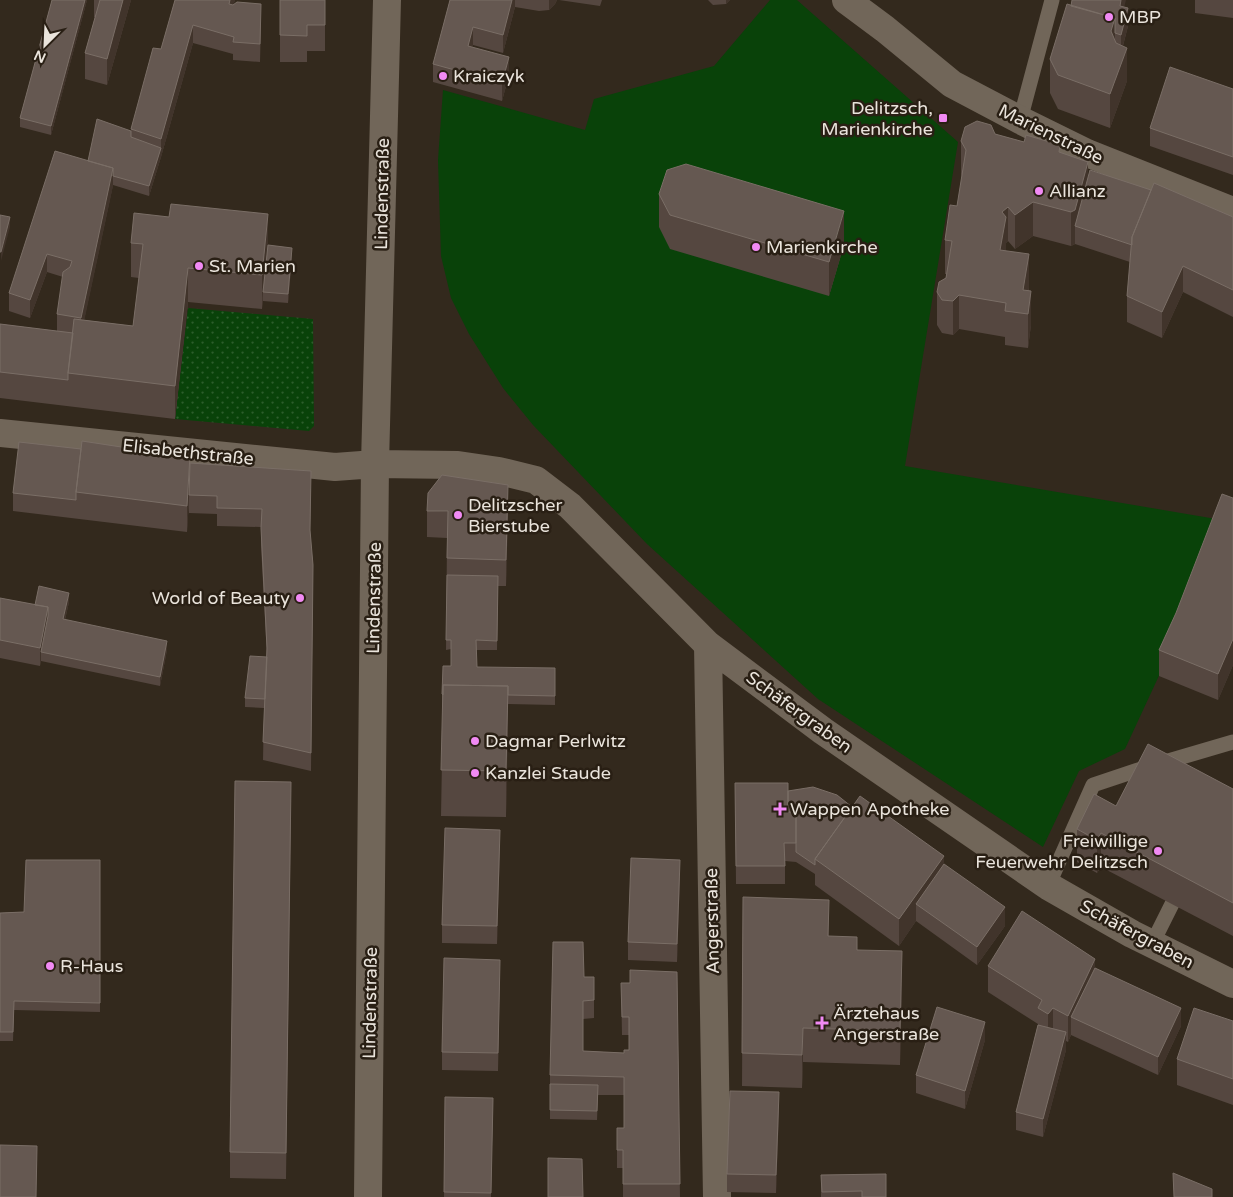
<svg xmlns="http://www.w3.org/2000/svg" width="1233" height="1197" viewBox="0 0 1233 1197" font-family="'Varela Round',sans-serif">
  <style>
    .grass { fill: url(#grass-dots) }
    .park { fill: #094209 }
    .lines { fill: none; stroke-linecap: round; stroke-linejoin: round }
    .service { stroke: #716659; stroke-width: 15 }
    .minor { stroke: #716659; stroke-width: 28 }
    .wall { fill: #554740 }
    .shaded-wall { fill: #41342b }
    .building { fill: #655851; stroke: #7a6e66 }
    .poi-dot { fill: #f18af4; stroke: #291f14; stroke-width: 2 }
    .labels { text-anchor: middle; stroke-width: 5; stroke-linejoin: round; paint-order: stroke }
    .poi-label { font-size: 18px; fill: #eae4dc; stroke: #291f14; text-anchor: start }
    .street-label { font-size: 18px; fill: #eae4dc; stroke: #291f14 }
  </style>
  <defs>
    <pattern id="grass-dots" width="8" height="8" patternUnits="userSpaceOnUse" patternTransform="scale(1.25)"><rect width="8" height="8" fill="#094209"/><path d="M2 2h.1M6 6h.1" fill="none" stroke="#2d5d2c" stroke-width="1.8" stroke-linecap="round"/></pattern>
  </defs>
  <rect width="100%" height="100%" fill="#33291d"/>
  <path class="grass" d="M188 308 313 319 314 426 309 431 175 419Z"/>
  <path class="park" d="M770 0H797L958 142 905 466 1222 520 1176 639 1125 749 1079 771 1043 847 818 699 647 544 533 425 503 388 469 334 451 298 441 256 438 160 443 90 585 130 594 99 714 66Z"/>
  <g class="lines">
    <path class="service" d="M1020 120 1052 0
      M1048 886 1093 785 1141 769 1233 742
      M1152 944 1172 904"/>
    <path class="minor" d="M846 0 885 29 952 84 1020 120 1087 153 1233 211
      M0 433 335 467 375 464 458 465 499 471 536 480 570 506 708 645 823 731 1048 886 1132 934 1233 984
      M708 645 717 1197
      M368 1197 375 464 387 0"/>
  </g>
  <path class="wall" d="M52 0H87L51 135 20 127V118Z
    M94 0H131L107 85 85 79V53L95 17H94Z
    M175 0H235L233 5 261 22 260 62 233 60V54L193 43 161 157 149 196 113 185 84 320 133 326 139 278 131 277V243L268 245 292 257 288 303 263 301V298L262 309 188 302 175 419 0 398V324L57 331V314L63 277 47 272 30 318 9 311V293L88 161 131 131V129L161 49Z
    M280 0H325V51H307V62H280Z
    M450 0H557L555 4 549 10 539 11 515 7 503 53 473 45 472 47 509 75 502 101 433 82V64Z
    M559 0H602L600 6Z
    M708 0H730L726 4 713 5Z
    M1195 0H1233V18L1195 13Z
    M1071 5 1124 7 1128 26 1123 46 1127 81 1110 128 1058 109 1050 93V59Z
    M1233 89V175L1150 146V128Z
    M995 134 1060 153 1088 178 1233 217V317L1183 292 1162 338 1127 322V296L1130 262 1075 244 1071 246 1033 236 1015 249 1008 241 1006 243V251L1029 288V291L1031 325 1028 348 1005 345V337L959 329 953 335 942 333 937 325V292L946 278V274H945V240L957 206 962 177 961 174V141Z
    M659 194 844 245 829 296 670 249 659 227Z
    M190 464 311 489 310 534 313 565 311 771 263 760 264 708 245 707V698L267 657 261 546V527L217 526V514L189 513V500L187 532 13 511V493Z
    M1233 498V665L1218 700 1159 676V650Z
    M427 511 508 512 506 586H498L497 650H476L477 667 555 677V705L508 704 506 817 441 816 443 704H442V694L451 666V649L446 650 447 538 427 537Z
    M0 598 35 605 69 602 65 620 167 650 160 686 41 661V660L40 666 0 658Z
    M735 783 788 791 852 807 944 864 1005 926 977 965 916 921 899 946 815 885V874L796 862 785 861V884H736Z
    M1233 789V936L1101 867 1097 873 1077 862V829L1116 806Z
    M291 808 286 1179 230 1178V1152Z
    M500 848 497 944 442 943V925Z
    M100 860V1012L14 1010 13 1041H0V913L24 912Z
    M680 878 677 962 628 960V942Z
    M743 897 857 950 902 985 900 1065 803 1062 802 1088 742 1086Z
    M988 966 1095 968 1181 1026 1158 1075 1071 1035 1068 1042 1066 1041V1050L1043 1137 1016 1130V1112L1038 1024 988 992Z
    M677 972 680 1197H623V1168H617V1150L624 1128V1095H598L597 1120 550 1119V1075L584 977 594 1000V1018L583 1019V1051L624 1053 629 1050V1035H622L621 983H630Z
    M500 978 498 1071 442 1070V1052Z
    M1233 1021V1105L1177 1085V1059Z
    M985 1040 965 1109 916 1093V1075Z
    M445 1097 493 1098 491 1197H444Z
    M779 1110 776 1193 727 1192V1174Z
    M821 1175 886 1197H821Z"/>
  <path class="shaded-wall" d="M85 0H87L51 135V126Z
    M123 0H131L107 85V59Z
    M230 0H235L229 22V4Z
    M512 0H515V7L503 53V35Z
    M549 0H557L555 4 549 10Z
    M726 0H730L726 4Z
    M1121 0H1126L1120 24V6Z
    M1128 8V26L1121 53V35Z
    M1115 18V52L1111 31Z
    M193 25V43L161 157V139Z
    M473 27V45L468 64V46Z
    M1127 48V81L1110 128V94Z
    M509 57V75L502 101V83Z
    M161 148V157L149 196V186Z
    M1088 162V195L1075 226V244L1071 246V212Z
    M113 168V186L81 336V318Z
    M1033 202V236L1015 249V215Z
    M1008 207V241L1006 243V251L1000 250 1002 212Z
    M844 211V245L829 296V262Z
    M268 214V247L263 292 262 309V275Z
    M10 217V227L1 261V252Z
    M292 248V257L288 303V294Z
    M47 254V272L30 318V300Z
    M1029 254V288L1025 314 1023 290Z
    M1183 266V292L1162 338V312Z
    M188 268V302L175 419V386Z
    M1031 291V325L1028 348V314Z
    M959 295V329L953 335V301Z
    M190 455V481L187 532V506Z
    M508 485V512L506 586V560Z
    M69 593V602L63 628V619Z
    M48 607V625L41 652V660L40 666V648Z
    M1233 639V665L1218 700V674Z
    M167 641V650L160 686V677Z
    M508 686V731L506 817V771Z
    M500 830V848L497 944V926Z
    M1101 833V867L1097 873V840Z
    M944 856V882L916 904V921L899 946V919Z
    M680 860V878L677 962V944Z
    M829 900V934L828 970V936Z
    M1005 907V926L977 965V947Z
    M902 951V985L900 1065V1031Z
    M1095 959V986L1071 1017V1035L1068 1042V1016Z
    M1053 1008V1034L1048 1040V1014Z
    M1181 1008V1026L1158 1075V1057Z
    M985 1022V1040L965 1109V1091Z
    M803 1028V1062L802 1088V1055Z
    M1066 1032V1050L1043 1137V1119Z
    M779 1092V1110L776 1193V1175Z"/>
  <path class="building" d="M52 0H85L51 126 20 118Z
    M100 0H123L107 59 85 53Z
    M175 0H230L229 4 233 5 237 2 261 4 260 44 233 42 234 37 193 25 161 139 131 129 153 48 161 49Z
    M280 0H325V25H307V36L280 35Z
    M450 0H512L503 35 473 27 468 46 509 57 502 83 433 64Z
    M1072 0H1121L1120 6 1128 8 1121 35 1115 33V18L1071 6Z
    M1067 4 1115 18 1111 31 1116 43 1127 48 1110 94 1058 75 1050 59Z
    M1170 67 1233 89V157L1150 128Z
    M97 119 131 131V137L161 148 149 186 113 176V168L88 161Z
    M977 121 991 125 995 134 1024 142 1026 135 1060 145 1059 152 1088 162 1075 210 1071 212 1033 202 1015 215 1008 207 1002 212 1006 217 1000 250 1029 254 1023 290 1031 291 1028 314 1005 311 1006 303 959 295 953 301 942 300 937 292 939 282 946 278 952 241 945 240 950 205 957 206 966 150 961 141 965 127Z
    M55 151 113 168 81 318 57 314 63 272 70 267 72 261 47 254 30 300 9 293Z
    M686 164 844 211 829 262 670 215 659 194 667 170Z
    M1090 170 1151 190 1132 237V245L1075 226Z
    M1154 183 1233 217V290L1183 266 1162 312 1127 296 1132 237Z
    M171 204 268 214 262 275 188 268 175 386 68 373 74 319 133 326 143 244 131 243 134 213 169 217Z
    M0 215 10 217 1 252H0Z
    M268 245 292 248 288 294 263 292Z
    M0 324 73 333 68 373V380L0 372Z
    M82 441 154 452 190 455 187 506 76 492Z
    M19 442 81 449 76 492V500L13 493Z
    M190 463 311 471 310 530 313 565 311 753 263 742 267 648 261 528 262 509 217 508V496L189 495Z
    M442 475 508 485 506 560 447 558 448 511H427L428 493Z
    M1222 494 1233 498V639L1218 674 1159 650 1176 613Z
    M447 575 498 576 497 641 476 640 477 667 555 668V696L508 695V686L443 685V695L442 694 443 666H451V640H446Z
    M39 586 69 593 63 619 167 641 160 677 41 652 48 616V607L35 605Z
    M0 598 48 607 40 648 0 640Z
    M250 656 267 657 265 699 245 698Z
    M443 685 508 686 506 771 441 770Z
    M1148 744 1233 789V903L1101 833 1097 840 1077 829 1094 794 1116 806Z
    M235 781 291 782 286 1153 230 1152Z
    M735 783H788V812H796V843H784L785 866H736Z
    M813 787 837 795 852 807 815 859V865L796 852V812H788V791Z
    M860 796 944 856 899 919 815 859Z
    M445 828 500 830 497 926 442 925Z
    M631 858 680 860 677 944 628 942Z
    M26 860H100V1003L14 1001 13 1032H0V913L24 912Z
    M944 864 1005 907 977 947 916 904Z
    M743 897 829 900 828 936 857 937V950L902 951 900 1031 803 1028 802 1055 742 1053Z
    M1022 911 1095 959 1068 1016 1053 1008 1048 1014 1038 1008 1042 1000 988 966Z
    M553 942H583L584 977H594V1000L583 1001V1051L624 1053V1050H629V1017H622L621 983H630V970L677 972 680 1184H623V1150H617V1128H624V1077L550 1075Z
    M444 958 500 960 498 1053 442 1052Z
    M1095 968 1181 1008 1158 1057 1071 1017Z
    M937 1007 985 1022 965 1091 916 1075Z
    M1194 1008 1233 1021V1079L1177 1059Z
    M1038 1025 1066 1032 1043 1119 1016 1112Z
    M550 1084 598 1085 597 1111 550 1110Z
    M730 1091 779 1092 776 1175 727 1174Z
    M445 1097 493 1098 491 1193 444 1192Z
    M0 1145 37 1146 36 1197H0Z
    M548 1158 582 1159 583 1197H548Z
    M1173 1173 1212 1189V1197H1174Z
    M886 1174V1197H862V1191L822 1192 821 1175Z"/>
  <g class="poi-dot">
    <circle cx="1109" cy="17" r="5"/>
    <circle cx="443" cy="76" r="5"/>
    <rect x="938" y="113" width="10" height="10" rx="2.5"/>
    <circle cx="1039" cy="191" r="5"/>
    <circle cx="756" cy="247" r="5"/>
    <circle cx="199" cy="266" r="5"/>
    <circle cx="458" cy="515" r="5"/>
    <circle cx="300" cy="598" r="5"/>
    <circle cx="475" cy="741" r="5"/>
    <circle cx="475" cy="773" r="5"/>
    <path d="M777.5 801.5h5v5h5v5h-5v5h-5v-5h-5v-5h5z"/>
    <circle cx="1158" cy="851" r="5"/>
    <circle cx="50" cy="966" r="5"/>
    <path d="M819.5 1015.5h5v5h5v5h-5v5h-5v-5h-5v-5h5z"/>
  </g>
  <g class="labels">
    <g class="poi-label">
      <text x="1119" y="23">MBP</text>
      <text x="453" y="82">Kraiczyk</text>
      <text x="933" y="114" text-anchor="end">Delitzsch,<tspan x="933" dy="21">Marienkirche</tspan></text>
      <text x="1049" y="197">Allianz</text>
      <text x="766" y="253">Marienkirche</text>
      <text x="209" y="272">St. Marien</text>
      <text x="468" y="511">Delitzscher<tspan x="468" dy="21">Bierstube</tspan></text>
      <text x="290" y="604" text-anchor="end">World of Beauty</text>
      <text x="485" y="747">Dagmar Perlwitz</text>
      <text x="485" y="779">Kanzlei Staude</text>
      <text x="790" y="815">Wappen Apotheke</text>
      <text x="1148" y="847" text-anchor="end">Freiwillige<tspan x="1148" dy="21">Feuerwehr Delitzsch</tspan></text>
      <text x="60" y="972">R-Haus</text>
      <text x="833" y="1019">Ärztehaus<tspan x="833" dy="21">Angerstraße</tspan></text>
    </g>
    <g class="street-label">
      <text transform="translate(1051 134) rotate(26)" y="6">Marienstraße</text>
      <text transform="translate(382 194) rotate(-89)" y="6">Lindenstraße</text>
      <text transform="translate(188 452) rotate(6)" y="6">Elisabethstraße</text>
      <text transform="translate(374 598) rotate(-89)" y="6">Lindenstraße</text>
      <text transform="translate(799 712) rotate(36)" y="6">Schäfergraben</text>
      <text transform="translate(712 921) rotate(-91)" y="6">Angerstraße</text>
      <text transform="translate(1137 934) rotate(28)" y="6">Schäfergraben</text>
      <text transform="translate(370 1003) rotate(-89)" y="6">Lindenstraße</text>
    </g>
  </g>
  <g transform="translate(45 45) rotate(204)" stroke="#291f14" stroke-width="4" paint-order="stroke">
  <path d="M0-4L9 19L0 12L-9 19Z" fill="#eae4dc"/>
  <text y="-8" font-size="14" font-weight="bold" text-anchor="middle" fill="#eae4dc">N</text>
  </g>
</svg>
